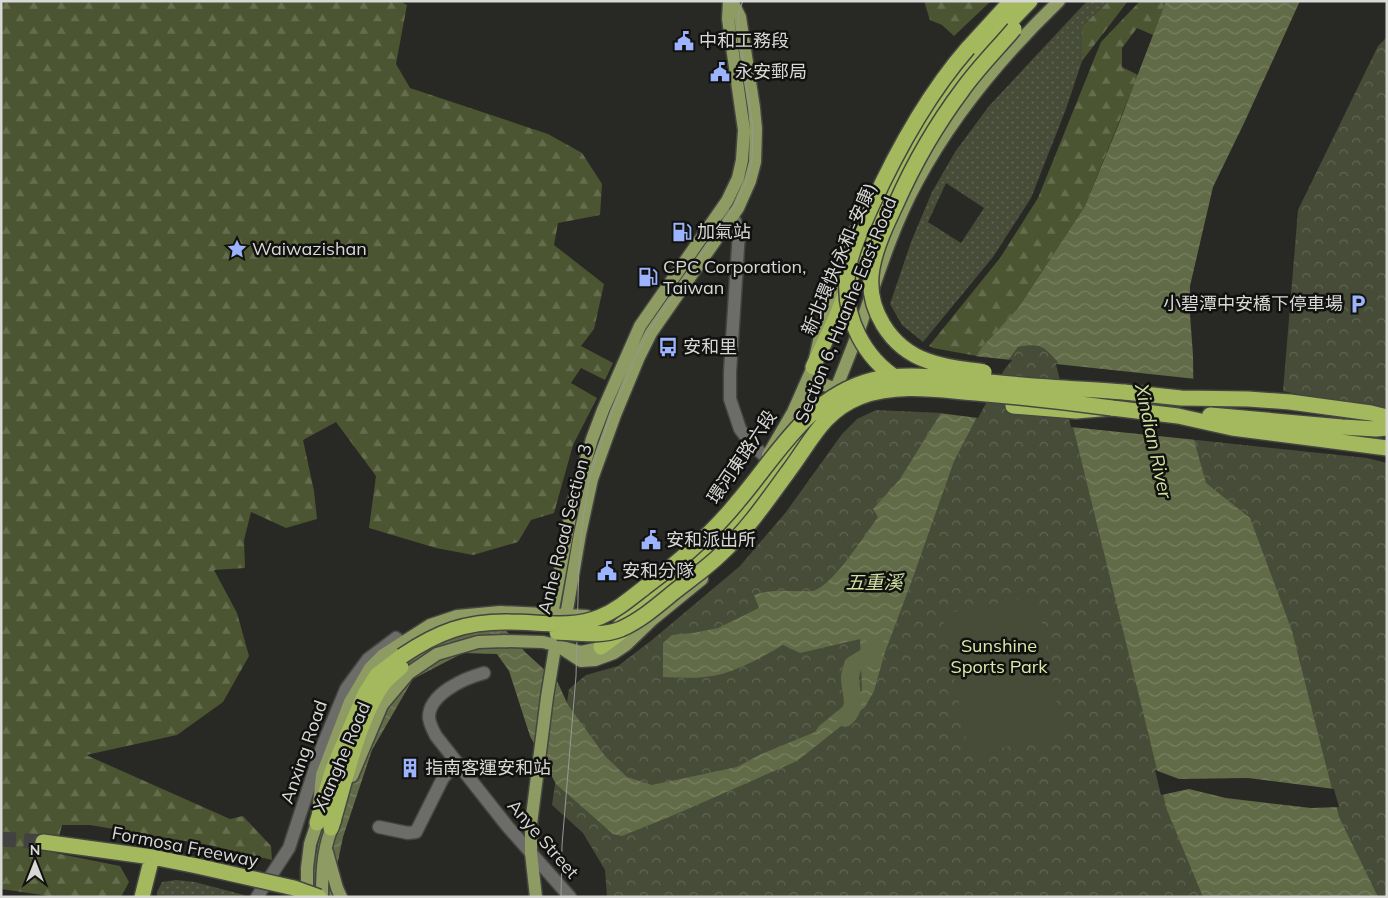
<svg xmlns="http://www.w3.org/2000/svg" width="1388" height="898" viewBox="0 0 1388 898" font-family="Mulish,'Noto Sans TC',sans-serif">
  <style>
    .grass { fill: url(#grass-dots); fill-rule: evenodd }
    .forest { fill: url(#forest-firs) }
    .park { fill: url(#park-crowns) }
    .pitch { fill: #464c37 }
    .water { fill: url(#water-waves) }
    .pier { fill: #282925 }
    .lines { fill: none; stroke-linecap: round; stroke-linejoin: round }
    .river { stroke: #626b47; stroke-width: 18 }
    .highway-tunnel { stroke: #424340; stroke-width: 15; stroke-dasharray: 15 8; stroke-linecap: butt }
    .minor-casing { stroke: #454642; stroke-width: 15 }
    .major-casing { stroke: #454642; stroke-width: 15 }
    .highway-casing { stroke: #454642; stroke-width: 18 }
    .minor { stroke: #6c6d68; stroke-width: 12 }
    .major { stroke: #8e9b62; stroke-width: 12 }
    .highway { stroke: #a4b95e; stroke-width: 15 }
    .tram { stroke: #989996; stroke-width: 1 }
    .highway-bridge-casing { stroke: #454642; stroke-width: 18; stroke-linecap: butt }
    .highway-bridge { stroke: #a4b95e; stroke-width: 15 }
    .labels { text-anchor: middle; stroke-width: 5; stroke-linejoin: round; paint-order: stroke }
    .poi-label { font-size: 18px; fill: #d8d9d6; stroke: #11110f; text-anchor: start }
    .street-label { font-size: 18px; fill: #d8d9d6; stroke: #11110f }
    .park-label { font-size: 18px; fill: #daebab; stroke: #11110f }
    .water-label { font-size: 19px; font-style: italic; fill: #cfe0a0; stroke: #11110f }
  </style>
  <defs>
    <pattern id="grass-dots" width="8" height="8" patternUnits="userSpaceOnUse" patternTransform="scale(1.25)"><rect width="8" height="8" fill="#464c37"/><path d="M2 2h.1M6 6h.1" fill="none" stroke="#606553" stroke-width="1.8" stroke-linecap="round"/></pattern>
    <pattern id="forest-firs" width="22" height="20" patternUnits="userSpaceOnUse" patternTransform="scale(1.25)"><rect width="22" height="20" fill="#4c5531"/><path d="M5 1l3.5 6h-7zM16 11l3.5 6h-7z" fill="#656d4e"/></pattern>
    <pattern id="park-crowns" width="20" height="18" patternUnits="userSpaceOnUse" patternTransform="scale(1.25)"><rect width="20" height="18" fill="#464c37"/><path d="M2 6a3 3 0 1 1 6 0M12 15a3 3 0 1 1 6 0" fill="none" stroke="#606553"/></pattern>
    <pattern id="water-waves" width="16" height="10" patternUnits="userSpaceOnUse" patternTransform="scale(1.25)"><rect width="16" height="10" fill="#626b47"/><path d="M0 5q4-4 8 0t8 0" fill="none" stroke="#788061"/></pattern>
  </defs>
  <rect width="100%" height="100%" fill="#282925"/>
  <path class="grass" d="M1087 1H1109L1082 26V61L1066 109 1031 198 993 257 923 342 902 325 890 304 911 242 932 192 955 152 989 106ZM946 183 984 208 961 243 928 222Z
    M176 880 195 882 244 895V897H157V892L162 882Z"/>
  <path class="forest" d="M1 1H400L407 5 396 64 410 88 548 134 582 153 602 184 600 215 558 223 554 245 604 284 594 329 581 346 613 363 605 380 581 368 571 383 597 398 573 445 554 513 531 520 518 542 473 555 436 548 369 528 376 476 336 422 303 440 314 491 317 519 286 528 251 512 244 540 245 568 214 570 237 613 249 656 223 702 177 735 86 755 230 819 243 816 271 846 272 860 209 845 90 825H62L55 853 120 866 129 882 121 897H56L1 889Z
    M924 1H991L954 36 942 25 930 20Z
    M1109 1H1128L1082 61V26Z
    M1140 1H1166L1153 35 1137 28 1122 48V67L1138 75 1085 206 1018 308 982 347 977 356 933 348 929 346 1000 258 1038 198 1101 42Z"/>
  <path class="park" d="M1387 37V413L1283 391 1298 210 1378 46Z
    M1036 344 1043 347 1057 361 1074 427 1367 458 1387 463V897H607L605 870 583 833 552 805 569 689 586 675 618 666 652 640 740 566 786 512 842 434 857 419 876 410 942 413 1002 369 1018 347Z"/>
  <path class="pitch" d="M1037 596 1063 736 969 754 942 614Z"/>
  <path class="water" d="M1166 1H1300L1245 121 1213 187 1190 286V315L1193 355 1194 440 1206 483 1250 518 1292 631 1339 817 1378 897H1203L1167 810 1057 361C1041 345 1042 343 1018 347L1002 369 954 461 911 583 885 652 874 691 865 707 797 761 674 815 622 836 613 834 556 784 530 736 509 671 497 654 463 653 413 679 372 750 343 837 334 880 336 897H308L318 844 357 705 394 647 501 625 526 653 557 681 568 705 605 756 627 777 652 785 737 767 759 755 815 732 819 726 862 691 860 639 800 653 783 645C764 656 743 668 722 674 703 679 682 678 663 677V643L672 635 693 633 718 628 759 608 754 595C773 588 792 592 812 591 831 589 866 533 878 517L873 509 900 479 982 347 1018 308 1085 206 1120 121Z"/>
  <path class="pier" d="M974 356 1012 360 1004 370 978 418 939 413Z
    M1056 364 1196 379 1197 440 1071 427Z
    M1155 770 1179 779 1248 778 1334 789 1339 807 1311 808 1226 798 1189 789 1161 795Z"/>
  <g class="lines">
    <path class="river" d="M845 718C859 705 850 694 850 678 850 674 852 669 853 665L873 653 875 644"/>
    <path class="highway-tunnel" d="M1 839 43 842"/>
    <defs>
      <path id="minor" d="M723 212 735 221 739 232 730 372V399L740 429 752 445 766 457
        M484 673C465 678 428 694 429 718 430 725 433 730 436 736L508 827 570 897
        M379 827 408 833 416 832 443 778 457 763
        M257 897 289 848 322 747 346 689 368 659 396 638 402 643"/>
      <path id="major" d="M808 379 836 389
        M831 401C841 376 851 352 860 327 877 278 892 228 917 182 953 115 1004 54 1059 1
        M768 455 793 412 813 367 826 310 844 252 853 232
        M555 622 552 615 572 506 592 439 603 410 640 326 727 201 738 178 742 160 744 130 728 19 729 1
        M555 644 581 661 595 660 614 653 626 645 653 619 702 579
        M352 776 382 705 409 673 437 654 478 642 505 641 543 642 581 652 610 646
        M327 852 337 888 341 897
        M307 897V868L310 844 317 823 322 775 350 702 370 668 383 655 430 625 457 616 500 612 587 616
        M322 897C322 870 323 845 335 821
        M536 897 531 853V824L547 697 558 629 566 616 580 534 592 479 615 415 639 357 651 333 738 208 750 181 755 162 756 129 754 108 740 17 732 1"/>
      <path id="highway" d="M968 48 1011 1
        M813 367 836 318 868 232 913 146 945 96 1002 30 1030 1
        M1124 392 1181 398 1248 399 1290 402 1371 413 1387 417
        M1013 406 1076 411 1112 408 1178 416 1232 428 1387 448
        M1210 415 1342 427 1376 429 1387 428
        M620 626 651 598 715 544 763 485 796 437
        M601 647 628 627
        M317 823 333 769 365 694 377 675 402 656
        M331 828C344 786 358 718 384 683 389 677 396 672 401 667
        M43 842 152 857 197 866
        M142 897 152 857"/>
    </defs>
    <use href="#minor" class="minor-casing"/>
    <use href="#major" class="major-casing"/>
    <use href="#highway" class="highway-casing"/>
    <use href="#minor" class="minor"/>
    <use href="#major" class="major"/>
    <use href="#highway" class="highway"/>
    <path class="tram" d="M561 897 562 845 576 676 579 559 582 527 589 478 611 414 636 356 649 331 735 206 747 180 752 161 753 129 738 25 739 11 743 1"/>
    <defs>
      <path id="highway-bridge" d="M984 372C965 369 946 368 928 361 890 348 865 308 872 268 876 246 886 225 896 204 914 163 936 125 963 89 978 68 997 49 1014 29
        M898 379C864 358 844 318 847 279 849 253 861 230 871 207 897 150 927 95 968 48
        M557 632C579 633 601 637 621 629 641 620 657 606 674 592 689 580 707 568 721 554 747 530 767 501 788 472 811 442 822 412 860 397 897 383 938 390 976 393 1022 397 1067 402 1112 408
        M402 656C438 632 466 621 510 622 540 622 572 629 600 617 617 610 631 598 645 587 680 561 712 534 739 500 778 454 809 396 872 380 910 371 960 380 1000 383 1041 387 1082 389 1124 392
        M197 866 294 888 319 897"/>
    </defs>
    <use href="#highway-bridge" class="highway-bridge-casing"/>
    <use href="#highway-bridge" class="highway-bridge"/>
  </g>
  <defs>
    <symbol id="civic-bare" viewBox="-9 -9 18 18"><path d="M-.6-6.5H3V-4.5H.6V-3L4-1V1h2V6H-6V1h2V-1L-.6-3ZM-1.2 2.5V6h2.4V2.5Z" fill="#9cb4fd" stroke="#11110f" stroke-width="2.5" paint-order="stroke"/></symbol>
    <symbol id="fuel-bare" viewBox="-9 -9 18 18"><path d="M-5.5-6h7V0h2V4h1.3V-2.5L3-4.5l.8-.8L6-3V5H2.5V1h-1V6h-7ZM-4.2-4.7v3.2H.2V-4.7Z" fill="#9cb4fd" stroke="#11110f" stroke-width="2.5" paint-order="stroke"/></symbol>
    <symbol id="sight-bare" viewBox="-9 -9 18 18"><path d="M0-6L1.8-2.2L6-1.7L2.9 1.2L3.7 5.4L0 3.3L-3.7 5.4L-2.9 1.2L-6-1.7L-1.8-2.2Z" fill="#9cb4fd" stroke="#11110f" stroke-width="2.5" paint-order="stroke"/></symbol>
    <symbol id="parking-bare" viewBox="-9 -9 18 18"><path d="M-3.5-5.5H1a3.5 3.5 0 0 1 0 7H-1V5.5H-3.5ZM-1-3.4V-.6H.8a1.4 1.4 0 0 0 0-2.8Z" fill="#9cb4fd" stroke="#11110f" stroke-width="2.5" paint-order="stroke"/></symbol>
    <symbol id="bus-bare" viewBox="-9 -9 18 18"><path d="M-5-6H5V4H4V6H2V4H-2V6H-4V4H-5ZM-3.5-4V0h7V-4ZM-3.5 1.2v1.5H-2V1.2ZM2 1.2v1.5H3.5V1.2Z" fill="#9cb4fd" stroke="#11110f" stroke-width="2.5" paint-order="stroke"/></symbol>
    <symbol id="building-bare" viewBox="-9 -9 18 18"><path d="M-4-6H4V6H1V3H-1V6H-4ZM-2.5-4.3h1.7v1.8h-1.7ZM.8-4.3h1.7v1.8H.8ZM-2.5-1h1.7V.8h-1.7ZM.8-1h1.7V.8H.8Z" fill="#9cb4fd" stroke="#11110f" stroke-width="2.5" paint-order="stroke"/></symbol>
  </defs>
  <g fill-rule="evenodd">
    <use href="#civic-bare" x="670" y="27" width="28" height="28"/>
    <use href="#civic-bare" x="706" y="58" width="28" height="28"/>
    <use href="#fuel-bare" x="668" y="218" width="28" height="28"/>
    <use href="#sight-bare" x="223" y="235" width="28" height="28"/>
    <use href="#fuel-bare" x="634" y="263" width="28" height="28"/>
    <use href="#parking-bare" x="1344" y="290" width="28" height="28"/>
    <use href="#bus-bare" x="654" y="333" width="28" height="28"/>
    <use href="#civic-bare" x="637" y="526" width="28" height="28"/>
    <use href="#civic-bare" x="593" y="557" width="28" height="28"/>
    <use href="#building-bare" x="396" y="754" width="28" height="28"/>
  </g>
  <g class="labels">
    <g class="poi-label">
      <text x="699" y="47">中和工務段</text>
      <text x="735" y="78">永安郵局</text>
      <text x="697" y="238">加氣站</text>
      <text x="252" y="255">Waiwazishan</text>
      <text x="663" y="273">CPC Corporation,<tspan x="663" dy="21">Taiwan</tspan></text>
      <text x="1343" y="310" text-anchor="end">小碧潭中安橋下停車場</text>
      <text x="683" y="353">安和里</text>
      <text x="666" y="546">安和派出所</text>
      <text x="622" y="577">安和分隊</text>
      <text x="425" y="774">指南客運安和站</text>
    </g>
    <g class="street-label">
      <text transform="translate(839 259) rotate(-67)" y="6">新北環快(永和-安康)</text>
      <text transform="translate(846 310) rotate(-68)" y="6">Section 6, Huanhe East Road</text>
      <text transform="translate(742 457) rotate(-56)" y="6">環河東路六段</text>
      <text transform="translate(565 529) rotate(-76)" y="6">Anhe Road Section 3</text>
      <text transform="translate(304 752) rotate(-71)" y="6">Anxing Road</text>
      <text transform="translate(342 757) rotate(-67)" y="6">Xianghe Road</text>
      <text transform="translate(543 839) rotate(49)" y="6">Anye Street</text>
      <text transform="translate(185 847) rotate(11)" y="6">Formosa Freeway</text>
    </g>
    <g class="park-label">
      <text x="999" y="652">Sunshine<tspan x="999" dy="21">Sports Park</tspan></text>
    </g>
    <g class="water-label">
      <text transform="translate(1154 441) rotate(78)" y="7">Xindian River</text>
      <text x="874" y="589">五重溪</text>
    </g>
  </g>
  <rect width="1388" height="898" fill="none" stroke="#d8d9d6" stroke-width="5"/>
  <g transform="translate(35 863)" stroke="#11110f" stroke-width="4" paint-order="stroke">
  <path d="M0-4L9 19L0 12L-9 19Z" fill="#d8d9d6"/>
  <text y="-8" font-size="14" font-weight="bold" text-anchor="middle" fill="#d8d9d6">N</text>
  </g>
</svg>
